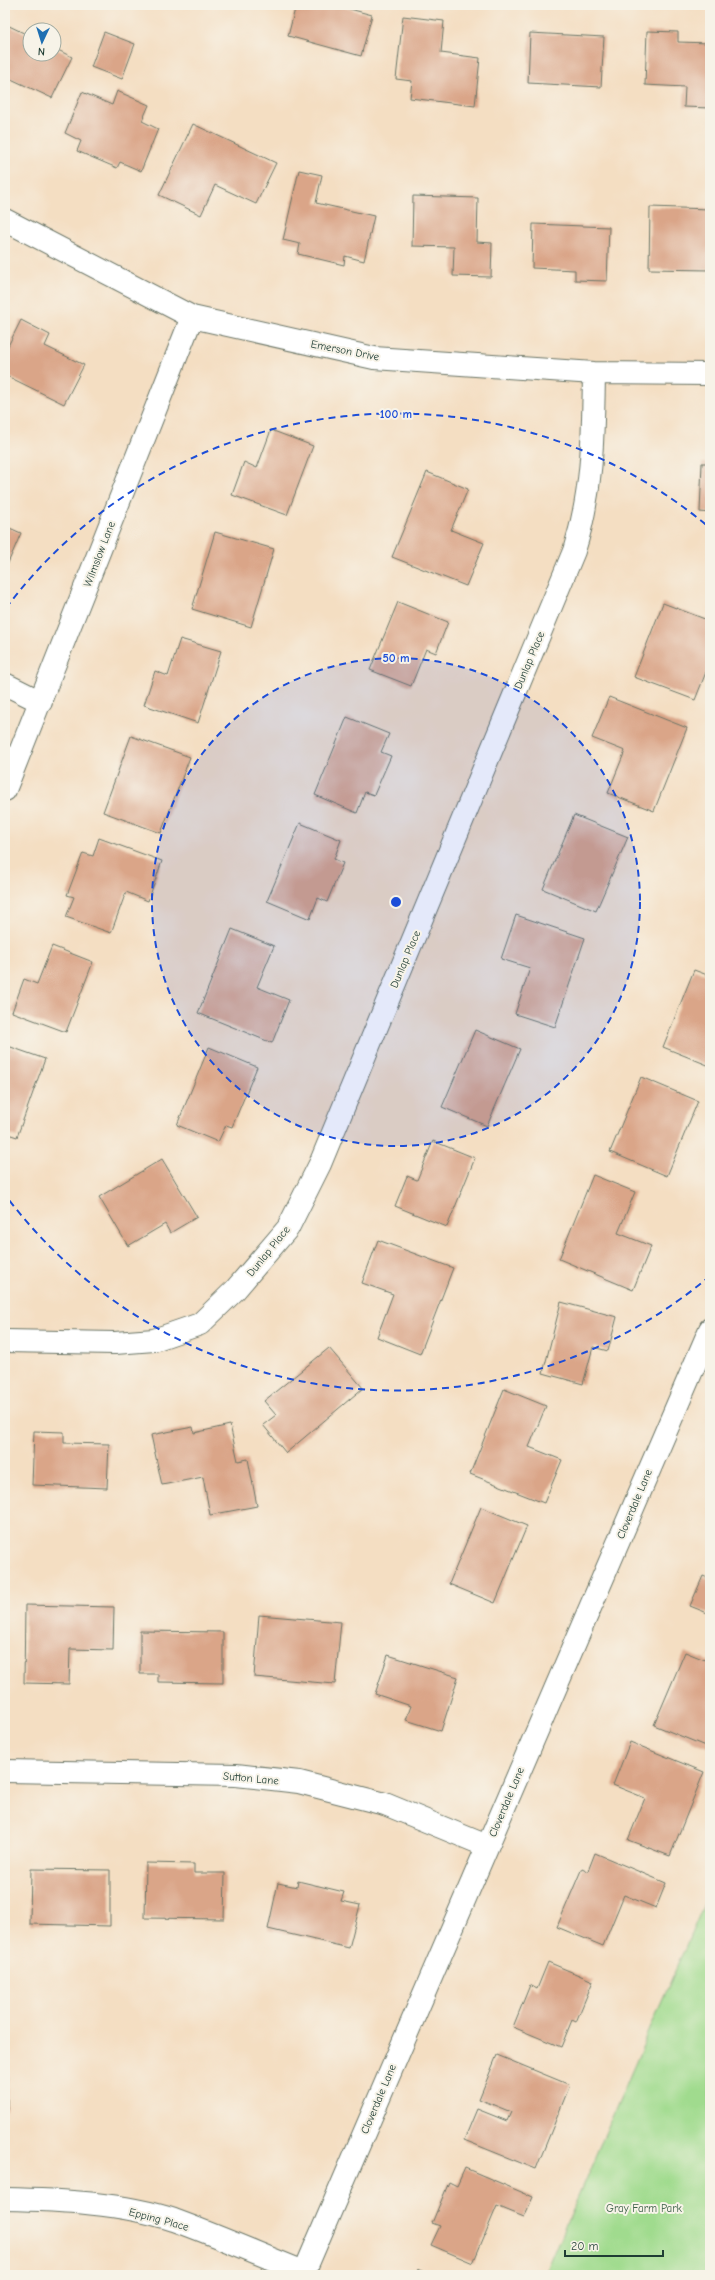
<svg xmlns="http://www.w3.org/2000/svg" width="715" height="2280" viewBox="0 0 715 2280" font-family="'Comic Neue',sans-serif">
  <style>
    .green { fill: #a0db8e; stroke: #608c61 }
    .building { fill: #daa588 }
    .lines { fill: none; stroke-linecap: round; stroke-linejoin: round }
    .minor-casing { stroke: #6a7566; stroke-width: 24 }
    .minor { stroke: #fff; stroke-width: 22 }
    .ring { fill: none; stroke: #1d4ed8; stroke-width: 2; stroke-dasharray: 7 5 }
    .labels { text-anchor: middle; stroke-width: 4; stroke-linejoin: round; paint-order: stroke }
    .street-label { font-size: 11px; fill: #1f3d34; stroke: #f7f3e8 }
    .park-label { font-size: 11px; fill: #395d46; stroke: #f7f3e8 }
    .centre { fill: #1d4ed8; stroke: #f7f3e8; stroke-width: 2 }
    .ring-label { font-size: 12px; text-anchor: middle; font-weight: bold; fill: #1d4ed8; stroke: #f7f3e8; stroke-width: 4; stroke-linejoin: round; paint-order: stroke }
  </style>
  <rect width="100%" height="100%" fill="#f7f3e8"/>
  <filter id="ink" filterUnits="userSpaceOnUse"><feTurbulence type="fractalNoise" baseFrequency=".025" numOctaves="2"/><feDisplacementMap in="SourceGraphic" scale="8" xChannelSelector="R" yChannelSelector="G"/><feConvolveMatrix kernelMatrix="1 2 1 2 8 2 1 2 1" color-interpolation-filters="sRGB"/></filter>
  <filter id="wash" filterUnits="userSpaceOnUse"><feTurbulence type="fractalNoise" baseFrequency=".012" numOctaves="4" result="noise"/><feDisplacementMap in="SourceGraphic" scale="16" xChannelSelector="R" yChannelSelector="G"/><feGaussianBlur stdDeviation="0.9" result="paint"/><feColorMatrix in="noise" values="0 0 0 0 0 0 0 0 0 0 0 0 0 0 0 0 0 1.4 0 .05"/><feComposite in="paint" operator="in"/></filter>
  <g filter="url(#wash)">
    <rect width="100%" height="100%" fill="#f4dec2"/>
    <path class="green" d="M710 1890V2275H544Z"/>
    <g id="blocks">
      <path class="building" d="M296 5H335L372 15 361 56 288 36Z
        M403 16 444 21 441 53 480 58 475 106 410 98 412 81 396 79Z
        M5 24 30 36V54H54V48L72 57 52 98 11 79 5 90Z
        M647 31 678 32V42L710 43V108L684 107 685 87 645 85Z
        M104 32 135 44 122 79 91 67Z
        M530 33 604 37 601 87 528 83Z
        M117 91 149 105 142 121 158 129 141 171 120 162 117 168 77 151 81 141 65 133 82 92 112 105Z
        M193 124 276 163 256 204 215 185 201 215 159 195Z
        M299 170 322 175 316 203 374 216 364 261 345 256 344 265 298 254 300 244 283 240Z
        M413 196 478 198 477 242 492 243 491 277 453 276 454 247 412 246Z
        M650 207 710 209V270L649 269Z
        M533 224 609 227 607 281 575 280V270L532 268Z
        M21 320 50 335 45 346 84 365 64 404 5 375V352Z
        M271 430 313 446 287 515 232 495 244 462 257 468Z
        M702 463H710V513L700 512Z
        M427 472 468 489 451 530 484 543 466 586 392 557Z
        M5 526 21 533 5 570Z
        M215 532 274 549 251 627 192 609Z
        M398 602 448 622 436 653 426 649 411 686 370 670Z
        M663 603 710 621V662L695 700 634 677Z
        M180 639 221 651 198 723 144 705 155 671 168 676Z
        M609 697 687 728 654 811 608 793 625 751 592 738Z
        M347 717 389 734 381 752 391 756 374 795 365 792 357 813 315 795Z
        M131 736 190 757 161 833 103 812Z
        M574 815 628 837 596 911 543 889Z
        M300 823 341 840 334 859 343 863 327 902 318 898 310 919 267 901Z
        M99 838 162 861 148 901 126 892 111 933 66 917 74 897 67 895 83 853 93 856Z
        M516 915 585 938 555 1027 515 1014 530 968 501 959Z
        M232 929 274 946 257 987 289 1000 272 1043 198 1013Z
        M52 946 93 962 66 1032 12 1012 24 979 37 984Z
        M694 970 710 976V1066L663 1047Z
        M475 1030 520 1049 487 1126 442 1107Z
        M5 1045 45 1059 17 1137 5 1133Z
        M209 1047 257 1067 232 1127 226 1125 218 1142 177 1125Z
        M641 1077 698 1101 667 1176 610 1152Z
        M433 1141 475 1158 447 1227 395 1206 407 1176 417 1180Z
        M162 1159 197 1217 170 1233 165 1224 128 1246 99 1197Z
        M593 1175 635 1192 618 1233 651 1246 633 1290 559 1259Z
        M378 1240 453 1268 420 1354 377 1337 393 1294 362 1283Z
        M561 1302 617 1317 608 1351 593 1347 583 1384 543 1373Z
        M329 1348 363 1388 286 1453 263 1425 276 1415 264 1401Z
        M504 1389 546 1406 529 1447 562 1460 544 1503 470 1474Z
        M230 1425 238 1461 248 1459 257 1506 210 1515 203 1477 162 1485 151 1435 193 1427 194 1433Z
        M34 1431 64 1432V1443L109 1444 107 1488 32 1485Z
        M481 1507 527 1526 495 1603 449 1584Z
        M703 1576 710 1579V1614L690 1606Z
        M25 1605 114 1607 113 1650 70 1649 69 1684 24 1683Z
        M259 1615 341 1622 335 1684 254 1677Z
        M140 1631 223 1632V1683L158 1682V1674H140Z
        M685 1652 710 1662V1748L654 1725Z
        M388 1655 458 1677 441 1731 406 1720 411 1706 375 1694Z
        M630 1742 704 1772 670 1856 628 1840 645 1798 613 1785Z
        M595 1853 666 1883 656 1908 624 1895 603 1946 557 1927 582 1868 588 1871Z
        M146 1863 194 1864V1873H225L224 1919 145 1918Z
        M31 1869 110 1870V1926L30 1924Z
        M298 1881 344 1892 341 1901 360 1905 349 1948 268 1929 278 1883 297 1887Z
        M548 1962 593 1981 576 2022 572 2020 561 2047 513 2027 530 1985 537 1989Z
        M5 2055H8L7 2110H5Z
        M497 2055 570 2085 536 2169 464 2140 477 2109 507 2121 511 2112 479 2099Z
        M465 2168 533 2197 524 2217 497 2206 473 2263 431 2245 440 2226 432 2223 449 2182 457 2186Z
        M418 2269 432 2275H416Z"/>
    </g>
  </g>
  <g filter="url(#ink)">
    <use href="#blocks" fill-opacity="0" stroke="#6a7566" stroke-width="1"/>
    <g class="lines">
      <defs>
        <path id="minor" d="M5 220 192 317 374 358 594 373 710 374
          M5 684 41 702
          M5 790 192 317
          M5 1341 115 1343 154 1340 200 1324 235 1290 288 1228 320 1164 574 551C593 491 593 435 594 373
          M5 1771 236 1775 299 1782 385 1804 487 1846
          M5 2199C59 2200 123 2203 174 2220 218 2236 261 2255 304 2272
          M303 2275 710 1329"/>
      </defs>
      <use href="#minor" class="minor-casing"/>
      <use href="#minor" class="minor"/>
    </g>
  </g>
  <circle cx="396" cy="902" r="244" fill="#1d4ed8" fill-opacity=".12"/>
  <g class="ring">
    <circle cx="396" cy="902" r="244"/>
    <path d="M710 1276A488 488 0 0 1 6 1196M6 608A488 488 0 0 1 710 528"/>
  </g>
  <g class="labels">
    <g class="street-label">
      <text transform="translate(345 350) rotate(11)" y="4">Emerson Drive</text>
      <text transform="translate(99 554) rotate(-69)" y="4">Wilmslow Lane</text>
      <text transform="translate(529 660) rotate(-67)" y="4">Dunlap Place</text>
      <text transform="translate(405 959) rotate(-67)" y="4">Dunlap Place</text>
      <text transform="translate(268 1251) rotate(-51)" y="4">Dunlap Place</text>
      <text transform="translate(634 1504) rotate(-67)" y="4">Cloverdale Lane</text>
      <text transform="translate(251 1778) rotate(5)" y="4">Sutton Lane</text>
      <text transform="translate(506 1802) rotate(-67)" y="4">Cloverdale Lane</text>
      <text transform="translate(378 2099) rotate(-67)" y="4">Cloverdale Lane</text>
      <text transform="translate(159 2219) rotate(15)" y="4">Epping Place</text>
    </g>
    <g class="park-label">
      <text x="644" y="2212">Gray Farm Park</text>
    </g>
  </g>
  <circle cx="396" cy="902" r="6" class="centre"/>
  <g class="ring-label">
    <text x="396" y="418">100 m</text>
    <text x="396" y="662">50 m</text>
  </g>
  <rect width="715" height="2280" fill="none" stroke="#f7f3e8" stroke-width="20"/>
  <g transform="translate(42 42) rotate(184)"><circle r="19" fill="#f7f3e8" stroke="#a1aaa0"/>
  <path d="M0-3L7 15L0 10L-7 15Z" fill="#1f6fb2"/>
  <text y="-6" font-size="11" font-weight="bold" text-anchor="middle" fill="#1f3d34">N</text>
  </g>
  <path d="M565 2250v6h98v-6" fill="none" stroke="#1f3d34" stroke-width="2"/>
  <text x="571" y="2250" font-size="12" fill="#1f3d34" stroke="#f7f3e8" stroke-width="3" paint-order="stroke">20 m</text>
</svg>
